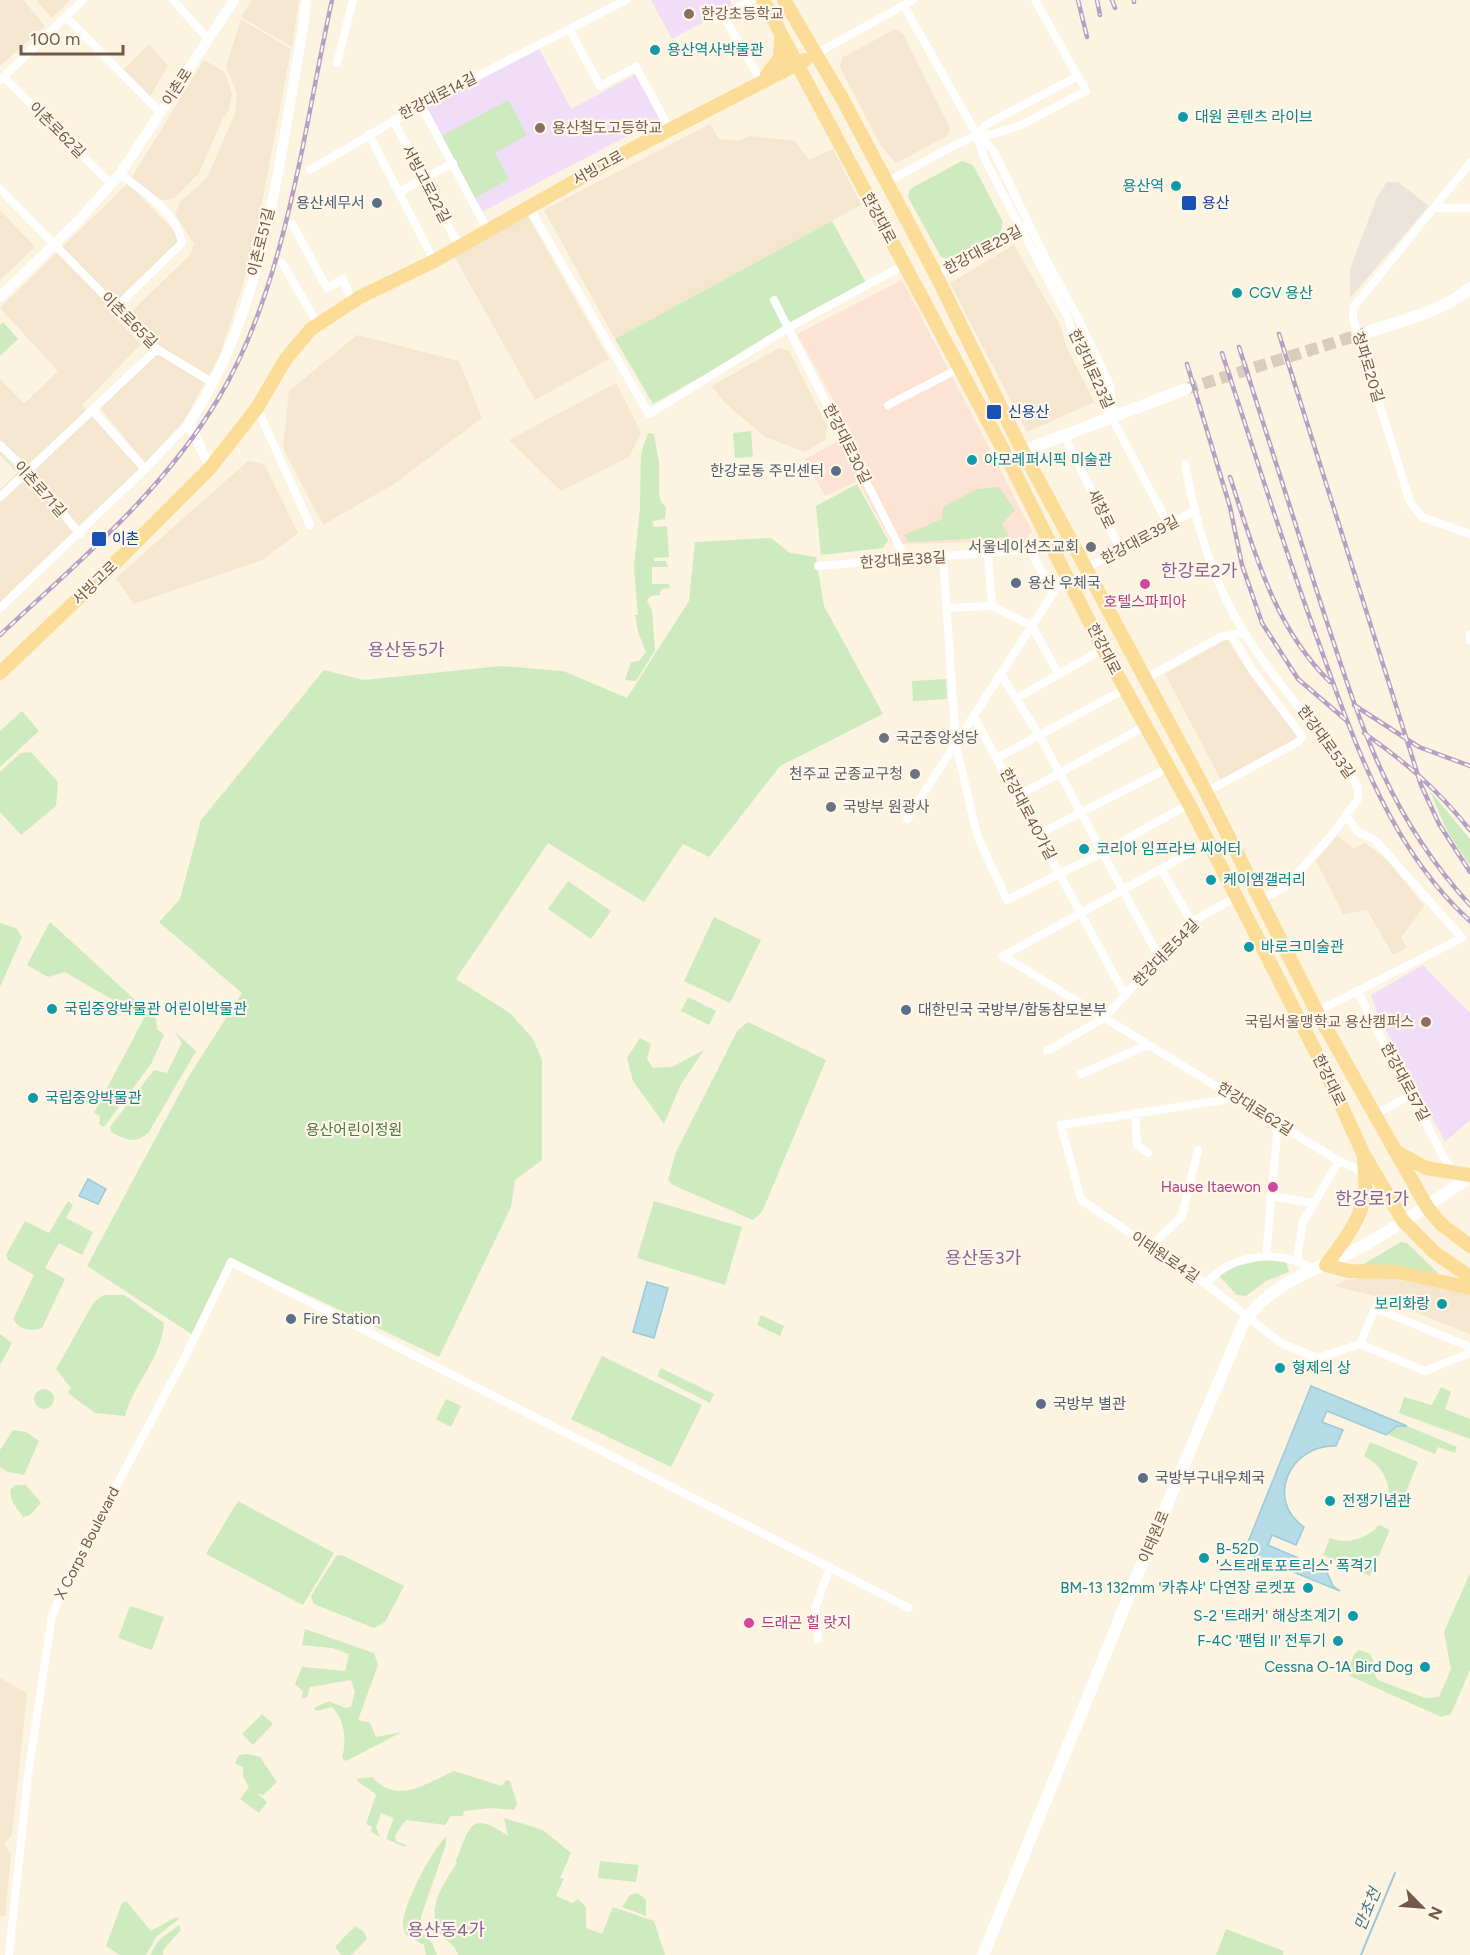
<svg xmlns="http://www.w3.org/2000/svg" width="1470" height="1955" viewBox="0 0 1470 1955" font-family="Figtree,'Noto Sans KR',sans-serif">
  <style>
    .residential { fill: #f4e6cf }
    .commercial { fill: #fde3d4 }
    .industrial { fill: #ebe4dc }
    .education { fill: #f0def8 }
    .green { fill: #ceeabf }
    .water { fill: #b5dce6; stroke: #9ccad8; stroke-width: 1.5 }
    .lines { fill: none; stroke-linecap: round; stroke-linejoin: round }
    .stream { stroke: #9ccad8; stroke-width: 2 }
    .secondary-tunnel { stroke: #dacdbb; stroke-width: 12; stroke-dasharray: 12 6; stroke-linecap: butt }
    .minor { stroke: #fff; stroke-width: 8 }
    .tertiary { stroke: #fff; stroke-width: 10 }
    .secondary { stroke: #fff; stroke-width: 12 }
    .primary { stroke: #fcdd98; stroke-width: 14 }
    .rail-casing { stroke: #b6a0c5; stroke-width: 4.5 }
    .rail { stroke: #fff7e7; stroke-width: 2; stroke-dasharray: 7; stroke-linecap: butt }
    .education-dot { fill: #8d6e63; stroke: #fff7e7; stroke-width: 2 }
    .culture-dot { fill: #0f9aa8; stroke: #fff7e7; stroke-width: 2 }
    .service-dot { fill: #5c6f8a; stroke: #fff7e7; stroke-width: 2 }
    .transit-dot { fill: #1a4fb4; stroke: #fff7e7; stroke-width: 2 }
    .worship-dot { fill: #6b7280; stroke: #fff7e7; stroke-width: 2 }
    .hotel-dot { fill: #d1479c; stroke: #fff7e7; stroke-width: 2 }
    .labels { text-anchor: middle; stroke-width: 4.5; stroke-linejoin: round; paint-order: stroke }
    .education-label { font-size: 15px; fill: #785e54; stroke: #fff7e7; text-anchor: start }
    .culture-label { font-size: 15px; fill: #0d838f; stroke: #fff7e7; text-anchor: start }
    .street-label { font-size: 15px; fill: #735a48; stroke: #fff7e7 }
    .service-label { font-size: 15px; fill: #4e5e75; stroke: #fff7e7; text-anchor: start }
    .transit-label { font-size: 15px; fill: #164399; stroke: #fff7e7; text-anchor: start }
    .worship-label { font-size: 15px; fill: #5b616d; stroke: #fff7e7; text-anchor: end }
    .hotel-label { font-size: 15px; fill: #b23c85; stroke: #fff7e7 }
    .park-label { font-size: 15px; fill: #4d7940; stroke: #fff7e7 }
    .water-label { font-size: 16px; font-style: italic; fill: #417787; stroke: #fff7e7 }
    .quarter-label { font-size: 18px; fill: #896397; stroke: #fff7e7 }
  </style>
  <rect width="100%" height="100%" fill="#fcf3e1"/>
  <path class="residential" d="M0 0H23L45 26 0 66Z
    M36 0H70L52 18Z
    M252 0H299L292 47 241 17Z
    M241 19 291 49 252 256 219 357 183 422 145 463 98 405 157 341 129 314 190 255 194 244 175 214 180 202 207 178 235 114 237 93 226 67Z
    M895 29 903 34 950 128 947 136 896 163 881 146 840 67 842 58Z
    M149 44 168 66 148 100 122 71Z
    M204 60 223 71 227 77 232 94 229 110 223 118 199 173 175 197 167 200 158 199 134 183 132 177Z
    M710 124 719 139 738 141 750 136 795 141 809 160 833 149 861 205 615 339 544 210Z
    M128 183 176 233 178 243 109 311 141 344 82 405 139 469 0 602V490L17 473 0 455V379L24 404 58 371 0 308Z
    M0 210 35 247 0 280Z
    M527 215 609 359 535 400 454 256Z
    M1014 245 1060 325 1067 348 1094 402 1027 432 950 283Z
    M357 335 459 361 482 418 394 484 323 525 283 448 289 391Z
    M779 348 789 351 827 426 825 440 805 452 765 437 724 402 712 386Z
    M616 383 641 433 629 457 561 491 509 440Z
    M248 461 264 464 298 533 262 560 134 604 116 578Z
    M1227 639 1249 673 1298 735 1295 743 1221 780 1165 674Z
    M1337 836 1354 849 1365 843 1388 861 1424 906 1401 938 1407 948 1393 955 1367 910 1343 914 1316 861Z
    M1377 1275 1470 1295V1334L1378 1297 1334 1286 1344 1281Z
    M0 1678 27 1693 12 1835 4 1843 11 1855 5 1917 0 1915Z"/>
  <path class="commercial" d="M902 280 1032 531 1025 541 892 544 858 481 825 496 805 459 852 434 797 334Z"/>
  <path class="industrial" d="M1387 182H1398L1429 206 1350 298V269L1377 197Z"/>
  <path class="education" d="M651 0H730L733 6 672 39Z
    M539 48 571 109 636 74 660 119 482 212 427 108Z
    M1423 965 1470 1013V1120L1445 1142 1377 1013 1371 995Z"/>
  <path class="green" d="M508 100 527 135 495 153 509 179 475 198 442 136Z
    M962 161 973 165 1003 222 1000 234 951 259 941 257 908 197 910 189Z
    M832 221 866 283 653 404 615 339Z
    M3 322 18 339 0 356V325Z
    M751 431 753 457 735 458 733 433Z
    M648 433 654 434 659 463V493L661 502 666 507 665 519 652 521 654 527 667 526 669 557 654 558V561H666L668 567H652V584H669L670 588 661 589 660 595 651 596 647 601 652 610 655 650 636 681 625 680 631 662 639 661 646 652 638 632 635 615H638L634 567 640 508 641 453Z
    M857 484 888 540 883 548 821 555 816 506Z
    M999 487 1015 510 1002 524 1009 537 908 542 904 535 942 519 943 507 977 489Z
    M771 538 790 553 816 557 824 606 883 714 780 766 709 857 683 844 644 902 548 843 456 979 510 1013 533 1039 542 1060V1160L515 1180 511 1207 439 1357 232 1259 193 1335 87 1266 189 1076 242 993 159 922 180 899 201 820 324 670 364 680 501 666 563 671 627 698 689 601 695 542Z
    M946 679 947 699 913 701 912 681Z
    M22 711 39 731 0 767V731Z
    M31 752 58 782 56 806 21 835 0 812V772L21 753Z
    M1430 791 1470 839V866L1446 829Z
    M568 881 611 911 591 939 548 909Z
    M714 917 761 940 730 1003 684 981Z
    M50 922 156 1019 157 1029 164 1035 151 1064 104 1127 99 1124 100 1116 94 1113 144 1018 65 972 48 977 27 965Z
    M0 923 16 928 22 937 0 987Z
    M688 997 716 1011 709 1025 681 1011Z
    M748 1022 826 1060 762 1212 753 1220 673 1185 668 1180 676 1152 737 1031Z
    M174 1031 196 1051 149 1132C135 1145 127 1140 111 1132L110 1127 154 1070 167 1073 182 1043Z
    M640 1038 651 1044 647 1059 653 1068 672 1067 704 1050 681 1084 664 1124 633 1081 627 1058Z
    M68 1201 73 1205 66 1218 93 1232 82 1255 59 1243 45 1268 65 1279 42 1328C30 1332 20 1330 13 1319L34 1275 8 1260 6 1255 25 1221 49 1233Z
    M654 1201 742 1227 725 1285 637 1258Z
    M1401 1242 1407 1243 1438 1273 1432 1274 1362 1265Z
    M1266 1259 1286 1261 1289 1272 1266 1281 1246 1296 1237 1295 1219 1276 1233 1267Z
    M104 1295H124L164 1323C162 1357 134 1383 125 1416L95 1413 68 1393 71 1388 56 1369 94 1302Z
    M761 1315 784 1326 780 1336 757 1325Z
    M0 1334 12 1343 0 1365Z
    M602 1356 702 1405 671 1467 571 1419Z
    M661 1368 714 1394 710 1403 657 1376Z
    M1441 1387 1451 1392 1445 1409 1470 1419V1439L1399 1413 1404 1397 1432 1405Z
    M34 1399a10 10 0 1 1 20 0a10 10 0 1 1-20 0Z
    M446 1399 461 1406 451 1427 436 1419Z
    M1397 1426H1407L1457 1447 1455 1453 1438 1447 1435 1454 1387 1434Z
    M13 1430 26 1432 39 1441 24 1475 8 1472 0 1467V1450Z
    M1370 1442 1418 1462 1401 1505 1389 1500C1390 1481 1382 1465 1364 1456Z
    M15 1485H26L41 1503 30 1515 23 1517 12 1501 10 1490Z
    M238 1501 334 1553 303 1605 206 1554Z
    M1379 1525 1390 1530 1370 1576 1323 1555 1330 1538C1348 1545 1366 1539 1379 1525Z
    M342 1555 404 1586 385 1622 374 1628 314 1604 311 1596 336 1556Z
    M1470 1573V1670L1451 1714 1441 1717 1350 1676 1347 1671 1355 1653 1360 1650 1370 1654 1377 1667 1375 1676 1378 1680 1425 1698 1439 1697 1451 1669 1444 1632Z
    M130 1606 164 1617 152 1650 118 1638Z
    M305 1629 374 1653 378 1665 358 1720 370 1723 376 1737 402 1732 346 1761 342 1758C347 1740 345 1721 332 1707L317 1711 314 1708 329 1701 345 1708 351 1707 355 1692 351 1680 310 1687 307 1697 302 1699 303 1691 295 1684 302 1667 345 1671 349 1654 332 1648 302 1645Z
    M262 1714 273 1724 253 1745 242 1734Z
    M248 1754 260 1757 277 1782 263 1795 257 1793 267 1802 259 1813 240 1799 249 1787 243 1776V1767L235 1763 239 1755Z
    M454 1771 502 1786 506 1780 510 1781 517 1804 514 1810 491 1808 464 1811 463 1816H451L445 1825 406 1820 395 1835 396 1841 406 1845 405 1847 386 1839 394 1818 381 1813 376 1827 380 1837 371 1832 372 1827 366 1824 376 1795C370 1788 361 1786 356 1779L372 1777C398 1806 428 1782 454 1771Z
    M504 1818 543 1830 571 1853 560 1878 564 1879 556 1896 572 1903 578 1899 586 1907V1928L602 1934 613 1907 654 1921 665 1955H458C455 1944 446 1942 440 1933 425 1909 444 1883 457 1863L456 1861C470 1825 471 1810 508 1836Z
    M446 1837V1844L421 1917V1931L432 1943 437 1955H426L424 1945 406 1935C404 1930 402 1926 403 1921 405 1903 432 1849 446 1837Z
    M600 1861 639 1865 636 1882 598 1878Z
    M638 1893 646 1900V1916L622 1907 630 1895Z
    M126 1901 151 1931 176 1917 179 1919 157 1936 146 1955H120L106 1946 122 1903Z
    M179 1925 181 1930 163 1950V1955H150L158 1941Z
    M355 1926 364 1932 367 1939 351 1955H342L335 1947Z
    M1226 1929 1284 1951 1283 1955H1216Z"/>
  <path class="water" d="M88 1179 106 1189 98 1204 79 1196Z
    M647 1282 668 1288 654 1338 633 1332Z
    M1311 1386 1407 1426H1397L1386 1435 1327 1411 1322 1422 1343 1430 1336 1446C1291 1444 1264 1499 1304 1527L1296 1545 1272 1535 1268 1545 1326 1570 1333 1586 1340 1591 1244 1552Z"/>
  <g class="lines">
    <path class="stream" d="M1361 1955 1395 1873"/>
    <path class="secondary-tunnel" d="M1186 389 1368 332"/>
    <path class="minor" d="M173 0 208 39
      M904 6 977 135 984 158 1068 318 1075 343 1096 388 1168 524
      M723 15 761 81
      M66 17 161 113
      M715 19 752 0
      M569 29 600 86 636 67 670 130
      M814 55 913 0
      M337 63 353 0
      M4 77 111 184
      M0 80 83 0
      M421 105 488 231
      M393 120 454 237 463 245
      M369 134 434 261
      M977 135 987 124 1078 76
      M978 135 993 150 1047 261 1077 316 1110 386 1113 412
      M1470 163 1353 308V319L1410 502 1422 517 1470 534
      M310 170 421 105 626 0
      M887 182 955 145 977 135H990L1021 125 1086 91 1035 0
      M0 189 157 349 213 383
      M399 192 453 163
      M531 206 534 216 649 414 788 328 906 560
      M1434 208H1470
      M292 224 327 288 343 279 352 301
      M282 263 318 324
      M936 275 1027 227
      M774 300 788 328 904 265
      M116 307 182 243C177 212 144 192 120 174
      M888 405 960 368
      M257 408 310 525
      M93 411 145 469
      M1064 435 1121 551
      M0 445 28 472 80 534
      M1185 464C1196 523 1212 581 1244 632 1273 679 1311 721 1345 764L1358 788V799L1331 836 1286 886 1261 900
      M0 497 157 349
      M1030 550 1053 593
      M988 553 992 606
      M943 557 956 745 977 835 1007 900 1102 853 1189 804
      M818 566 1074 546
      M1086 568 1194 511
      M0 608 145 469 189 423
      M947 608 992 606 1032 626 1058 673
      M1470 635V640
      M1001 675 1039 735 1160 959
      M1145 679 1220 637 1244 633
      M1017 698 1103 649
      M974 717 1125 995
      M997 758 1125 689
      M1206 792 1298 742 1302 736 1252 670 1232 635
      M1018 796 1145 726
      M907 819 1066 573
      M1039 834 1168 768
      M1208 843 1003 956 1339 1161 1364 1172
      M1161 869 1192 922
      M1357 991 1445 1160 1454 1171
      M1298 1021 1462 938 1375 840 1358 832 1346 815
      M1047 1051 1104 1018 1192 922 1236 897
      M1081 1074 1147 1045
      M1236 1098 1061 1125 1081 1200 1206 1284 1281 1343 1317 1358 1360 1344
      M1135 1113 1137 1145 1148 1153
      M1376 1114 1411 1095
      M1270 1196 1313 1203
      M1150 1247 1182 1216 1198 1150
      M1266 1256 1278 1123
      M1297 1259 1303 1222 1339 1161
      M1206 1284C1233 1252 1280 1249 1315 1270
      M1470 1347 1375 1308 1360 1344 1425 1371 1470 1353
      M818 1639 815 1609 830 1567
      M9 1955 28 1775 52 1616 71 1571 184 1359 231 1262 909 1608"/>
    <path class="tertiary" d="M0 297 79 220 120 174 234 0
      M210 468 189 423C265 311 279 159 303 28L306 0"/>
    <path class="secondary" d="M1368 332C1403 320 1442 312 1470 288
      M1007 457 1186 389
      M983 1955 1137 1576 1243 1324C1270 1281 1322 1268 1365 1245 1402 1224 1435 1200 1470 1177"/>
    <path class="primary" d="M763 0 1007 457 1103 649 1189 804 1325 1070 1363 1153 1403 1221 1434 1252 1470 1277
      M784 0 843 100 936 275 1017 440 1206 792 1317 1012 1427 1207 1441 1224 1470 1246
      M767 75 780 58 781 36
      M0 673 105 573 210 468 257 408 285 360 311 329 360 297 434 261 630 150 805 60
      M1399 1153 1426 1168 1470 1175
      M1364 1155C1364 1167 1366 1181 1365 1193 1361 1221 1342 1243 1326 1265L1349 1271 1397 1272 1470 1288"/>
    <defs>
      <path id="rail" d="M1078 0 1087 37
        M1097 0 1100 15
        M1112 0 1115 8
        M1134 0V2
        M1279 334 1421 785 1439 824 1470 872
        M1239 347C1266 431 1292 515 1319 598 1358 716 1384 811 1470 905
        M1222 353C1253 447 1282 542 1316 635 1352 736 1388 847 1470 921
        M1187 364 1230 507 1242 565 1262 623 1298 679 1347 721
        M1230 477C1254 550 1273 626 1330 682
        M0 635C78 562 163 492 218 399 286 287 304 128 332 0
        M1354 705 1419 747 1470 766
        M1364 733C1408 764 1436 788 1470 830"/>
    </defs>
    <use href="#rail" class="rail-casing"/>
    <use href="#rail" class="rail"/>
  </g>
  <g class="education-dot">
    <circle cx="689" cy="14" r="6"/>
    <circle cx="540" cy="128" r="6"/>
    <circle cx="1426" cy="1022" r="6"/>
  </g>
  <g class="culture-dot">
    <circle cx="655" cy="50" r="6"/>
    <circle cx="1183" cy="117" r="6"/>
    <circle cx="1176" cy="186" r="6"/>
    <circle cx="1237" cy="293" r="6"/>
    <circle cx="972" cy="460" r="6"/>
    <circle cx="1084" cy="849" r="6"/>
    <circle cx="1211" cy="880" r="6"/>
    <circle cx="1249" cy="947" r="6"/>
    <circle cx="52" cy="1009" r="6"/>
    <circle cx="33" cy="1098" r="6"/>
    <circle cx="1442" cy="1304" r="6"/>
    <circle cx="1280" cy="1368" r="6"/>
    <circle cx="1330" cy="1501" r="6"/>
    <circle cx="1204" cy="1558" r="6"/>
    <circle cx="1308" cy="1588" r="6"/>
    <circle cx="1353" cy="1616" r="6"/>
    <circle cx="1338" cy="1641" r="6"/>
    <circle cx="1425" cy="1667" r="6"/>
  </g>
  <g class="service-dot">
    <circle cx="377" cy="203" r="6"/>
    <circle cx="836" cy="471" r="6"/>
    <circle cx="1016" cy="583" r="6"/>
    <circle cx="906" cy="1010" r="6"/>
    <circle cx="291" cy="1319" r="6"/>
    <circle cx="1041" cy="1404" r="6"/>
    <circle cx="1143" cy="1478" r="6"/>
  </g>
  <g class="transit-dot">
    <rect x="1181" y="195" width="16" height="16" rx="3"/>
    <rect x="986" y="404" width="16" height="16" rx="3"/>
    <rect x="91" y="531" width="16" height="16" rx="3"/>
  </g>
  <g class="worship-dot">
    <circle cx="1091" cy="547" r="6"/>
    <circle cx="884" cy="738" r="6"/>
    <circle cx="915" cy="774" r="6"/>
    <circle cx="831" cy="807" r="6"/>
  </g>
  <g class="hotel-dot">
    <circle cx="1145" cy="584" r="6"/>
    <circle cx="1273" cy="1187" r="6"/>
    <circle cx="749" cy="1623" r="6"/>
  </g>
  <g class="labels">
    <g class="education-label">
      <text x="701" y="19">한강초등학교</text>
      <text x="552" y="133">용산철도고등학교</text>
      <text x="1414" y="1027" text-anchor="end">국립서울맹학교 용산캠퍼스</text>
    </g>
    <g class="culture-label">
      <text x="667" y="55">용산역사박물관</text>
      <text x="1195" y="122">대원 콘텐츠 라이브</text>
      <text x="1164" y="191" text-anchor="end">용산역</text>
      <text x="1249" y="298">CGV 용산</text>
      <text x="984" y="465">아모레퍼시픽 미술관</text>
      <text x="1096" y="854">코리아 임프라브 씨어터</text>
      <text x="1223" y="885">케이엠갤러리</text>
      <text x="1261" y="952">바로크미술관</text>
      <text x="64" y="1014">국립중앙박물관 어린이박물관</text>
      <text x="45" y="1103">국립중앙박물관</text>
      <text x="1430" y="1309" text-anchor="end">보리화랑</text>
      <text x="1292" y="1373">형제의 상</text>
      <text x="1342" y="1506">전쟁기념관</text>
      <text x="1216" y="1554">B-52D<tspan x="1216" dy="17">'스트래토포트리스' 폭격기</tspan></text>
      <text x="1296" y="1593" text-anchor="end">BM-13 132mm '카츄샤' 다연장 로켓포</text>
      <text x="1341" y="1621" text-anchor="end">S-2 '트래커' 해상초계기</text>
      <text x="1326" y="1646" text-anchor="end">F-4C '팬텀 II' 전투기</text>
      <text x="1413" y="1672" text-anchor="end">Cessna O-1A Bird Dog</text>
    </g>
    <g class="street-label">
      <text transform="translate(177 87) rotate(-57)" y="5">이촌로</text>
      <text transform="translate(438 96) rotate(-27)" y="5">한강대로14길</text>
      <text transform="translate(57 130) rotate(45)" y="5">이촌로62길</text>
      <text transform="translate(598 168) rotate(-29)" y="5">서빙고로</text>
      <text transform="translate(426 184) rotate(62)" y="5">서빙고로22길</text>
      <text transform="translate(879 218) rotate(62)" y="5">한강대로</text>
      <text transform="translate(261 242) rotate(-76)" y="5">이촌로51길</text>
      <text transform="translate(983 250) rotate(-28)" y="5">한강대로29길</text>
      <text transform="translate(129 320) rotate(45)" y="5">이촌로65길</text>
      <text transform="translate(1368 367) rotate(73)" y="5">청파로20길</text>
      <text transform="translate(1091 369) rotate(65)" y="5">한강대로23길</text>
      <text transform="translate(847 444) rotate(63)" y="5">한강대로30길</text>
      <text transform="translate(40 489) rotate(48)" y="5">이촌로71길</text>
      <text transform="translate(1101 509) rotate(64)" y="5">새창로</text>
      <text transform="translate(1140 540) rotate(-28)" y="5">한강대로39길</text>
      <text transform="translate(903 560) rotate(-4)" y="5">한강대로38길</text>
      <text transform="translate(95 583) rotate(-44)" y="5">서빙고로</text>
      <text transform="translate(1104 649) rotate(63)" y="5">한강대로</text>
      <text transform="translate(1326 742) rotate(54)" y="5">한강대로53길</text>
      <text transform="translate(1028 814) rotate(62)" y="5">한강대로40가길</text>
      <text transform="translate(1166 953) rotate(-46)" y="5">한강대로54길</text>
      <text transform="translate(1329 1080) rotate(64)" y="5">한강대로</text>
      <text transform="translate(1405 1082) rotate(62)" y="5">한강대로57길</text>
      <text transform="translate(1255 1109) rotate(32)" y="5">한강대로62길</text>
      <text transform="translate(1165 1257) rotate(34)" y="5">이태원로4길</text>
      <text transform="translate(1154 1537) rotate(-67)" y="5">이태원로</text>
      <text transform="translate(87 1543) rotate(-63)" y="5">X Corps Boulevard</text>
    </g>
    <g class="service-label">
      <text x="365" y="208" text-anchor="end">용산세무서</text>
      <text x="824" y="476" text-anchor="end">한강로동 주민센터</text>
      <text x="1028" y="588">용산 우체국</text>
      <text x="918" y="1015">대한민국 국방부/합동참모본부</text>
      <text x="303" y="1324">Fire Station</text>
      <text x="1053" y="1409">국방부 별관</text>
      <text x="1155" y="1483">국방부구내우체국</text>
    </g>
    <g class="transit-label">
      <text x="1202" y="208">용산</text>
      <text x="1008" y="417">신용산</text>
      <text x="112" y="544">이촌</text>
    </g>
    <g class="worship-label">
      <text x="1079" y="552">서울네이션즈교회</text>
      <text x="896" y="743" text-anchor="start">국군중앙성당</text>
      <text x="903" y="779">천주교 군종교구청</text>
      <text x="843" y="812" text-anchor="start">국방부 원광사</text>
    </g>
    <g class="hotel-label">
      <text x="1145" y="607">호텔스파피아</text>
      <text x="1261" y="1192" text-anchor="end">Hause Itaewon</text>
      <text x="761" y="1628" text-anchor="start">드래곤 힐 랏지</text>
    </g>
    <g class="park-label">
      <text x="354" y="1135">용산어린이정원</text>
    </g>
    <g class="water-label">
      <text transform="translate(1367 1909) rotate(-68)" y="6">만초천</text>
    </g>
    <g class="quarter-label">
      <text x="1199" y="577">한강로2가</text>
      <text x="406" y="656">용산동5가</text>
      <text x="1372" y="1205">한강로1가</text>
      <text x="983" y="1264">용산동3가</text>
      <text x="446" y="1936">용산동4가</text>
    </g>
  </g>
  <g transform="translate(1422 1907) rotate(115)" stroke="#fff7e7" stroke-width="4.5" paint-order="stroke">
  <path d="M0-4.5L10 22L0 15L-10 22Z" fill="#735a48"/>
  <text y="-9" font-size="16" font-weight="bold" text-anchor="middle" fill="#735a48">N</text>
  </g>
  <path d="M21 45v9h102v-9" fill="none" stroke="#735a48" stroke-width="3"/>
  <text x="30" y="45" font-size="18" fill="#735a48" stroke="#fff7e7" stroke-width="4.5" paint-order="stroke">100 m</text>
</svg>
